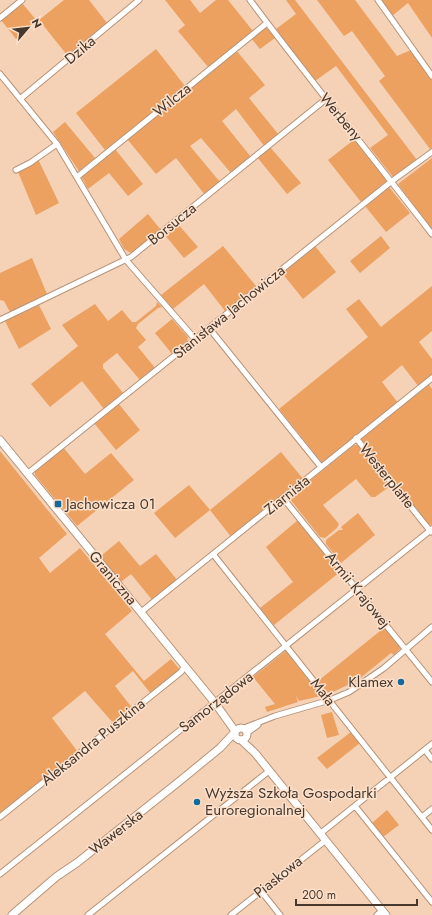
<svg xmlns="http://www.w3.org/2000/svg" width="432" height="915" viewBox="0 0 432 915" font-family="Jost,sans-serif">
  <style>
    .green { fill: #eca161 }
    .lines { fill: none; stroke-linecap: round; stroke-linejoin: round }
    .street-casing { stroke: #b5947a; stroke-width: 7 }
    .secondary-casing { stroke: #b5947a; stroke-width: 9 }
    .street { stroke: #fff; stroke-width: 5 }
    .secondary { stroke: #fff; stroke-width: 7 }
    .poi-dot { fill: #146b9b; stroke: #fde0ca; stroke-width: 1.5 }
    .labels { text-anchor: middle; stroke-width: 3; stroke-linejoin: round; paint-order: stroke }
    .street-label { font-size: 15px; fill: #46382d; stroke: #fde0ca }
    .poi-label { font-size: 15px; fill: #46382d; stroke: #fde0ca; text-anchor: start }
  </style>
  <rect width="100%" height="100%" fill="#f5d1b6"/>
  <path class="green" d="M64 0H89L107 23 67 55 39 20Z
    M165 0H190L200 13 216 0H228L253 31 208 67 178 31 185 25Z
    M286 0H295L417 160 393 177 370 148 388 135 336 66 315 81 276 29 296 14Z
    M317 0H355L397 56 411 50 432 80V148L430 149 379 81 385 76 352 31 344 36Z
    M380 0H432V38L408 3 392 16Z
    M22 3 37 21 16 39 1 20Z
    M266 26 275 38 260 49 251 38Z
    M156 49 185 86 105 150 76 113Z
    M236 50 265 85 249 98 279 135 265 147 236 109 222 121 251 157 231 173 201 138 190 146 220 182 205 195 176 158 156 174 127 139Z
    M65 122 95 158 79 171 53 132Z
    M356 138 389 179 361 202 328 160Z
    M270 147 301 183 287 194 257 157Z
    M115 149 143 184 128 196 109 173 88 189 81 176Z
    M432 158V230L398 184Z
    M38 159 59 203 36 215 18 172Z
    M389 187 410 213 386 232 365 206Z
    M148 214 161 230 137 250 131 253 124 249 119 239Z
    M177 223 198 247 184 258 164 234Z
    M381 236 390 248 360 273 350 261Z
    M223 246 256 286 225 311 204 284 173 309 161 295Z
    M315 246 336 272 303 299 282 273Z
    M32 258 47 294 10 312 4 301 0 300V273Z
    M432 286V331L419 342 432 359V376L419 387 402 365 382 382 398 403 323 464 279 409 368 337 346 309 359 299 381 327Z
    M157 302 162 307 158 308 138 324 136 328 146 340 138 347 155 368 140 380 117 353 103 364V368L123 393 104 409 82 381 50 407 31 384 78 346 62 325 95 304 108 321 122 310 132 322H136L156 306Z
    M39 305 51 329 19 349 5 321Z
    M172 319 188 337 187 341 172 354 155 333Z
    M428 383 432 389V525L427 524 359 438Z
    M118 403 140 430 116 450 94 423Z
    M354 445H358L389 484V487L375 497H371L356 479 323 505 339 524 337 528 325 538 320 537 290 499 291 496Z
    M63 447 85 474 111 453 134 480 77 526 35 475V469Z
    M0 451 67 534 39 558 50 573 80 548 132 611 105 634 144 681 171 659 181 671 151 694 133 671 115 686 133 709 114 724 85 691 52 718 78 752 0 813Z
    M281 452 304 480 232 538 210 510 175 538 154 513 189 485 210 510Z
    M358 513 375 535 341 563 326 544V540L339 530H343L341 527Z
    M298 520 340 572 274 625 260 608 293 582 266 547Z
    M119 541 140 566 156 554 178 581 153 601 131 574 121 582 101 558 102 555Z
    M385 627 401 648 394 655 391 653 358 680 331 693 326 691 318 681Z
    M288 649 319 690 321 696 299 701 296 696 298 702 267 712 265 707 275 704 253 677Z
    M332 712 339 735 327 738 321 715Z
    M351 732 360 743 327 769 317 758Z
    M387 810 399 825 383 837 372 823Z"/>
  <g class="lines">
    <defs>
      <path id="street" d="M250 0C309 79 372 156 432 234
        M378 0 432 76
        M0 18 22 0
        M0 74 57 144 126 260 195 339
        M20 99 139 0
        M16 170 30 163 57 144
        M77 177 267 23
        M0 320 131 257 326 99
        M209 328 321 467
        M356 438 431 532
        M27 474 392 181 432 152
        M283 498 432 682
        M213 554 432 830
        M141 612 432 378
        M244 728 275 716 330 700 349 692 384 668 432 627
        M247 733 258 725
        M425 750 432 759
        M355 806 432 902
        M0 817 181 672 185 666
        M422 817 432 809
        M321 833 432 744
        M0 874 432 529
        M261 891 280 915
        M88 915 269 771
        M231 915 326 840
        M377 915 382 911"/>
      <path id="secondary" d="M0 440 215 703 235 731
        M235 734a6 6 0 1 1 12 0a6 6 0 1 1-12 0Z
        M241 740 255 753 386 915
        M12 915 56 877 78 862 181 780 220 748 234 733"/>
    </defs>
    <use href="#street" class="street-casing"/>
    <use href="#secondary" class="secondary-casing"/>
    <use href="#street" class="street"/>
    <use href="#secondary" class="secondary"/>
  </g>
  <g class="poi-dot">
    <rect x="54" y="500" width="8" height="8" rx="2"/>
    <circle cx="401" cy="682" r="4"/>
    <circle cx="197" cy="802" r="4"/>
  </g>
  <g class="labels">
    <g class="street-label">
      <text transform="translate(80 50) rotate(-40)" y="5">Dzika</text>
      <text transform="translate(172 100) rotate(-39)" y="5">Wilcza</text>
      <text transform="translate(341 117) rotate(50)" y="5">Werbeny</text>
      <text transform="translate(172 224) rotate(-39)" y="5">Borsucza</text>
      <text transform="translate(229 312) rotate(-39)" y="5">Stanisława Jachowicza</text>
      <text transform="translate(387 476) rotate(51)" y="5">Westerplatte</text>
      <text transform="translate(287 495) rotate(-39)" y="5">Ziarnista</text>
      <text transform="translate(113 578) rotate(50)" y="5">Graniczna</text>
      <text transform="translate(358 590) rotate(51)" y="5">Armii Krajowej</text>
      <text transform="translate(323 692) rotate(52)" y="5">Mała</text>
      <text transform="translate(216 702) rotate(-38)" y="5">Samorządowa</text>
      <text transform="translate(93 742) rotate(-39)" y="5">Aleksandra Puszkina</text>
      <text transform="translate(116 832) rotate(-38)" y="5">Wawerska</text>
      <text transform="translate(278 877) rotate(-39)" y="5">Piaskowa</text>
    </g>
    <g class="poi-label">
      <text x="66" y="509">Jachowicza 01</text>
      <text x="393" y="687" text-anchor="end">Klamex</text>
      <text x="205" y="798">Wyższa Szkoła Gospodarki<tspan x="205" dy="17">Euroregionalnej</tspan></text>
    </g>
  </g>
  <g transform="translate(28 28) rotate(62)" stroke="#fde0ca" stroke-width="3" paint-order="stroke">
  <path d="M0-3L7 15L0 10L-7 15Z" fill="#46382d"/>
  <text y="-6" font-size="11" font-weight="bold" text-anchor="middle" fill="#46382d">N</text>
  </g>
  <path d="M296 899v6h121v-6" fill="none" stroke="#46382d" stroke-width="2"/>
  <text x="302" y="899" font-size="12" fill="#46382d" stroke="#fde0ca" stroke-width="3" paint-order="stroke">200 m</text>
</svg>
